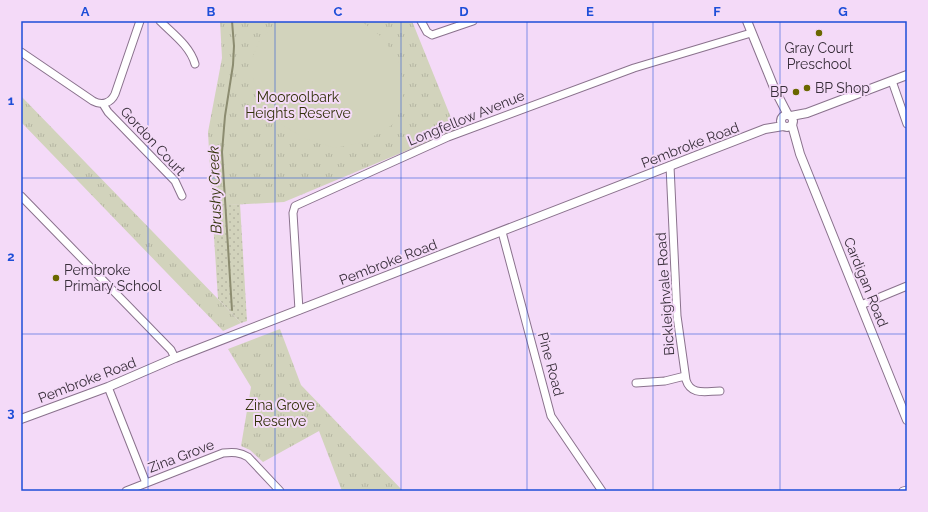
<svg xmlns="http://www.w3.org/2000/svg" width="928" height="512" viewBox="0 0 928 512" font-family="Raleway,sans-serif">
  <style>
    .grass { fill: url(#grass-dots) }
    .park { fill: url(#park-tufts) }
    .garden { fill: #d2d3bc }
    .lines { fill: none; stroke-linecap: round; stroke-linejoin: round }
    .stream { stroke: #8c8c70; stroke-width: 2 }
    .minor-casing { stroke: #8a728d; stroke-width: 9 }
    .tertiary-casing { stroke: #8a728d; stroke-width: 10 }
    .minor { stroke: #fff; stroke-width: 7 }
    .tertiary { stroke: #fff; stroke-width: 8 }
    .grid { fill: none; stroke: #1d4ed8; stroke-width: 1; stroke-opacity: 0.55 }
    .poi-dot { fill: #6a6700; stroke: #f4daf8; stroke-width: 1.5 }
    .labels { text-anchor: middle; stroke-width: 4; stroke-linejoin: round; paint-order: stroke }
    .poi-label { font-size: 14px; fill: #382e3a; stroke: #f4daf8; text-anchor: start }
    .park-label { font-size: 14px; fill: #33320b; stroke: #f4daf8 }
    .street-label { font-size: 14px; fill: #382e3a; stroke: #f4daf8 }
    .water-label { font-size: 15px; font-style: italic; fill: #32320a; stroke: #f4daf8 }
    .neatline { fill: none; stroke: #1d4ed8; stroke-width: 1.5 }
    .grid-label { font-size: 13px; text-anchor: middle; font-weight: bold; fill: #1d4ed8 }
  </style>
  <defs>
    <pattern id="grass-dots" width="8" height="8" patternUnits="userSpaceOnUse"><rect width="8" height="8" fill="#d2d3bc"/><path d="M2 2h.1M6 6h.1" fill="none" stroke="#b5b5a2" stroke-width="1.8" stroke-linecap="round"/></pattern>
    <pattern id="park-tufts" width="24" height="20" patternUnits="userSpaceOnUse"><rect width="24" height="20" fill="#d2d3bc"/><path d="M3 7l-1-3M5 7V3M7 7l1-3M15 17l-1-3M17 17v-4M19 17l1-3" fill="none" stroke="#b5b5a2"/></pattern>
  </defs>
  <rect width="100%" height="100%" fill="#f4daf8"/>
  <path class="grass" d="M240 204 247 321 241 323 218 299 212 206Z"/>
  <path class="park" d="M220 21H412L456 130 284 202 212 206 208 132 222 58Z
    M21 96 218 299 241 323 223 331 21 122Z
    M280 329 301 385 403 491H342L319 431 263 462 250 450 241 446 251 387 228 349Z"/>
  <path class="garden" d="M284 21H361L383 38 399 63 404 88 401 110 392 125 364 142 335 148 303 138 277 121 261 100 252 76V59L260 39 279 23Z"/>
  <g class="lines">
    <path class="stream" d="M232 21 234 46 233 65 225 116 222 152 232 310"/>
    <defs>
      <path id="minor" d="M160 21C173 34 190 46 195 64
        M421 21 427 32 432 35 473 21
        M21 52 93 101C102 106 111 103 115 94L140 21
        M892 81 907 124
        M103 104 108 112 175 181 182 196
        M670 166 677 316 686 380C691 396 706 391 720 391
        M21 196 171 350 175 358
        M502 232 551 416 602 491
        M861 305 907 286
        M299 310 293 213 295 206 448 137 634 68 751 33
        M636 383 665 381 685 376
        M108 387 146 483
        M126 491 223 453C233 452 240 452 248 457L280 491
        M903 491 907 490"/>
      <path id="tertiary" d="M747 21 775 90 788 115
        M781 121a6 6 0 1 1 12 0a6 6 0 1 1-12 0Z
        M791 116 807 113 907 75
        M792 125 800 154 907 420
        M21 419 108 387 175 358 765 129 783 126"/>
    </defs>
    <use href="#minor" class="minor-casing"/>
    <use href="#tertiary" class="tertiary-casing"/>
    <use href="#minor" class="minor"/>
    <use href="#tertiary" class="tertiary"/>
  </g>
  <path class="grid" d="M148 21V491M275 21V491M401 21V491M527 21V491M653 21V491M780 21V491M21 178H907M21 334H907"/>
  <g class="poi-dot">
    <circle cx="819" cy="33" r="4"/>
    <circle cx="807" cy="88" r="4"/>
    <circle cx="796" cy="92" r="4"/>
    <circle cx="56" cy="278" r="4"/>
  </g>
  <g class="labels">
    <g class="poi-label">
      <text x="819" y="53" text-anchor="middle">Gray Court<tspan x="819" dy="16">Preschool</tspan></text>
      <text x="815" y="93">BP Shop</text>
      <text x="788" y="97" text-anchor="end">BP</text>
      <text x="64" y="275">Pembroke<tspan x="64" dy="16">Primary School</tspan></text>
    </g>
    <g class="park-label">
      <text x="298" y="102">Mooroolbark<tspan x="298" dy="16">Heights Reserve</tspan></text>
      <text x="280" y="410">Zina Grove<tspan x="280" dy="16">Reserve</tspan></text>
    </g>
    <g class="street-label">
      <text transform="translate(466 118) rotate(-22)" y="5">Longfellow Avenue</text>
      <text transform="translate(153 141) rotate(47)" y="5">Gordon Court</text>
      <text transform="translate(690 145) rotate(-21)" y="5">Pembroke Road</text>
      <text transform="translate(388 262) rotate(-21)" y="5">Pembroke Road</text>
      <text transform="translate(866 282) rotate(68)" y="5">Cardigan Road</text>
      <text transform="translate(665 294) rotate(-94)" y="5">Bickleighvale Road</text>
      <text transform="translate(551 364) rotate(75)" y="5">Pine Road</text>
      <text transform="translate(87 380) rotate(-21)" y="5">Pembroke Road</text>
      <text transform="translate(181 456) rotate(-21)" y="5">Zina Grove</text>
    </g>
    <g class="water-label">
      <text transform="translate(215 190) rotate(-92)" y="5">Brushy Creek</text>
    </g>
  </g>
  <rect width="928" height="512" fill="none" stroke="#f4daf8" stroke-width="44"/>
  <rect x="22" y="22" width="884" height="468" class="neatline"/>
  <g class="grid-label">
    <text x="85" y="16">A</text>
    <text x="211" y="16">B</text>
    <text x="338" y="16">C</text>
    <text x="464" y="16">D</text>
    <text x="590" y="16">E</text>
    <text x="717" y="16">F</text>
    <text x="843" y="16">G</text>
    <text x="11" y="105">1</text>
    <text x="11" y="261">2</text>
    <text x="11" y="417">3</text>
  </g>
</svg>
